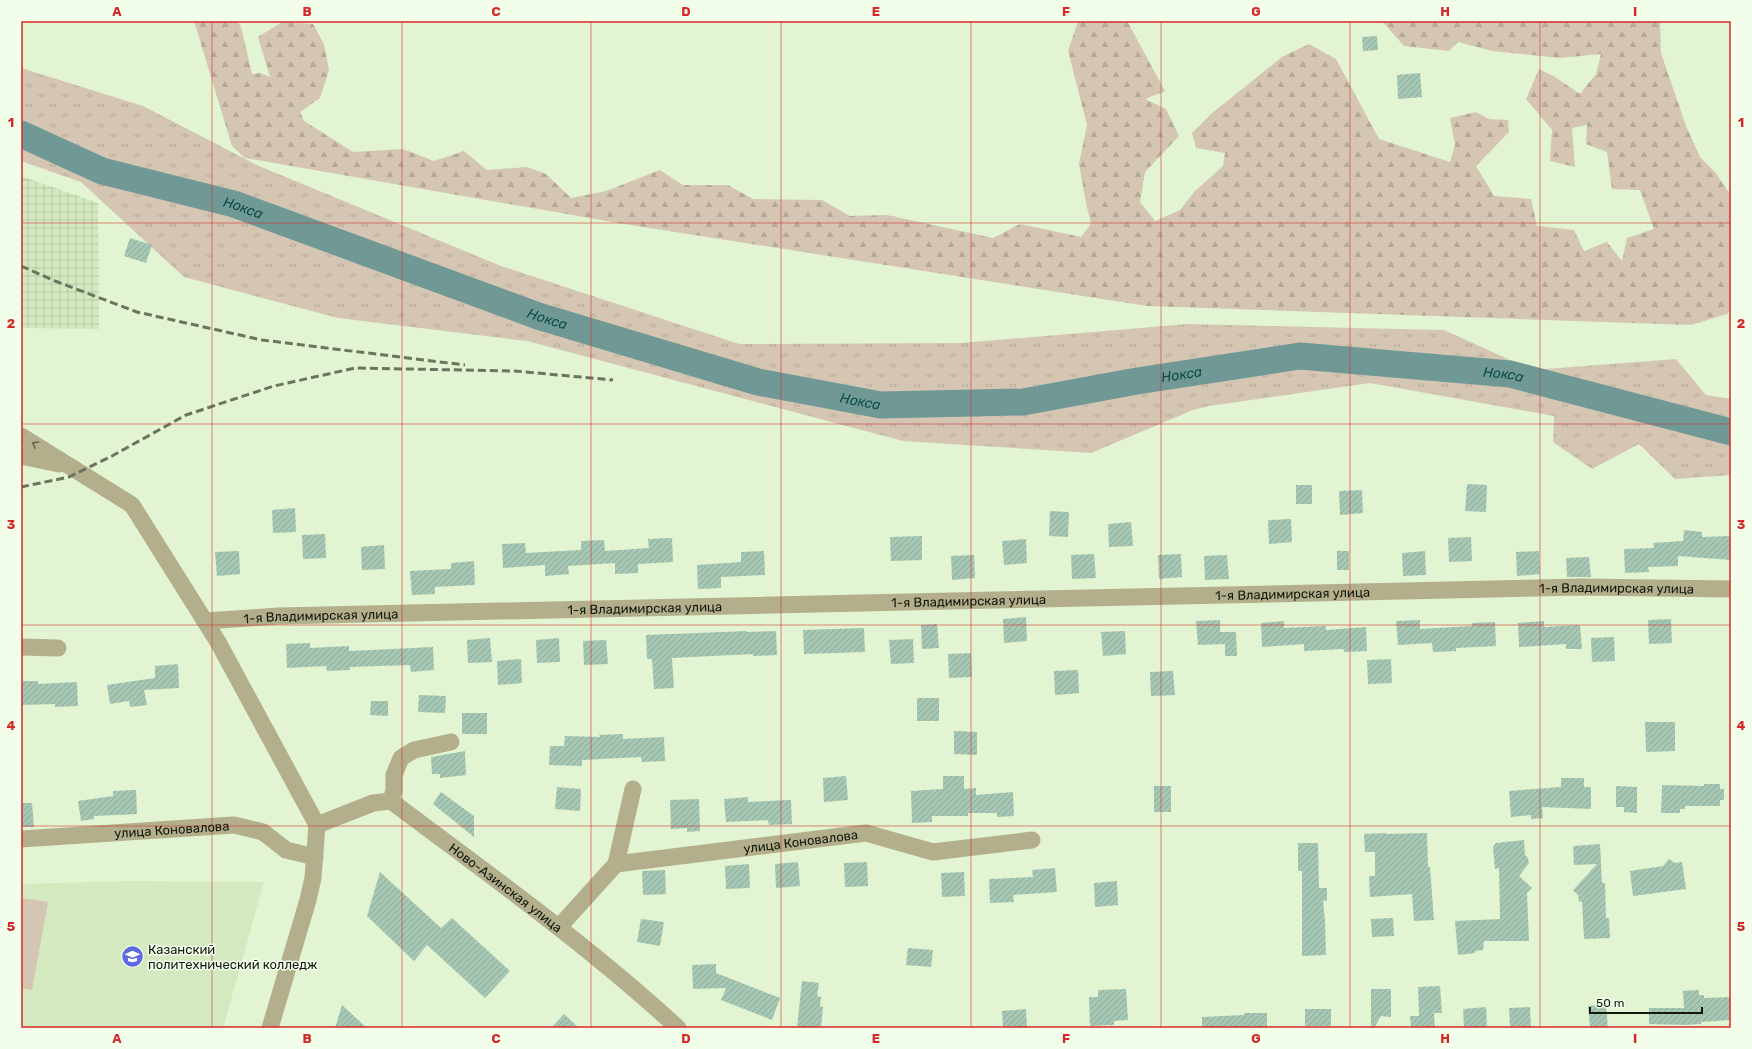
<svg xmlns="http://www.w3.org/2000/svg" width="1752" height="1049" viewBox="0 0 1752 1049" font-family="Rubik,sans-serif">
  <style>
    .built { fill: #d4e9c0 }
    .industrial { fill: url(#industrial-grid) }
    .grass { fill: url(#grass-tufts) }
    .forest { fill: url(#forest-firs) }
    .garden { fill: #d5c6b4 }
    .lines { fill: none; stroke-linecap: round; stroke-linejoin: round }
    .river { stroke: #709995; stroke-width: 27 }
    .building { fill: url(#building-hatch) }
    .street { stroke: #b3af8c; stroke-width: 17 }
    .rail { stroke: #6a755f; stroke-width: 3; stroke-dasharray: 8 4; stroke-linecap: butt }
    .oneway { stroke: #62634c }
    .grid { fill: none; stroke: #d62828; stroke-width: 1; stroke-opacity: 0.55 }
    .labels { text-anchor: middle; stroke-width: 3; stroke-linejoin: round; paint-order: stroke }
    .street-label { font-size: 13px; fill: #11170b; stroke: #f3feea }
    .poi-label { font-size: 13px; fill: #11170b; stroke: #f3feea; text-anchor: start }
    .water-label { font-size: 14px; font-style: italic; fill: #0d4c48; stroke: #f3feea }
    .neatline { fill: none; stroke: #d62828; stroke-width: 1.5 }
    .grid-label { font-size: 13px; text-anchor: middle; font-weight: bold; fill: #d62828 }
  </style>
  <defs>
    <pattern id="industrial-grid" width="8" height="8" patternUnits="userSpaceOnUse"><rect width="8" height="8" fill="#d4e9c0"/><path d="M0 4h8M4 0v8" fill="none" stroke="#b5c7a4"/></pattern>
    <pattern id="grass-tufts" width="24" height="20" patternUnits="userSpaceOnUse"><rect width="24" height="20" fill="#d5c6b4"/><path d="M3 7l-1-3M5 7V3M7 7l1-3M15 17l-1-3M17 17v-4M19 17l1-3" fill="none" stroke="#b6a999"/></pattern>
    <pattern id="forest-firs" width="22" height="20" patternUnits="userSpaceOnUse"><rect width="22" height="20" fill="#d5c6b4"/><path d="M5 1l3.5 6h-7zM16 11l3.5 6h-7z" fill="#b6a999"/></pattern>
    <pattern id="building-hatch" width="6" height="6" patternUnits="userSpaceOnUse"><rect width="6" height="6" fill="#a6c7b3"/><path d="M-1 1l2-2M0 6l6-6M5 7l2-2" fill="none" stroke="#8eaa99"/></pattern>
  </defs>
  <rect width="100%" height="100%" fill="#e2f4d1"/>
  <path class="built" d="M129 881 264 882 223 1028H21V884Z"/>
  <path class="industrial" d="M21 176 98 203 99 329 21 328Z"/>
  <path class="grass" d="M21 68 143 106 259 166 501 266 739 344 961 343 1187 324 1444 330 1532 370 1676 359 1706 395 1731 399V475L1675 479 1639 444 1592 469 1553 442 1554 416 1370 383 1209 406 1193 410 1091 453 903 441 527 341 338 318 184 277 81 182 21 161Z"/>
  <path class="forest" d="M194 21H237L241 27 252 74 260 73 270 77 258 37 282 22 313 24 324 44 329 70 320 98 300 112 304 121 353 152 403 149 434 161 464 151 487 170 527 167 546 174 571 198 606 191 660 170 683 185H728L753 199 822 200 850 216 887 215 993 238 1020 224 1081 237 1091 224 1086 203 1079 164 1087 125 1068 51 1078 21H1127L1165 91 1145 99 1166 109 1179 136 1145 172 1140 202 1155 221 1180 210 1195 191 1223 166 1225 153 1196 148 1192 133 1211 114 1282 57 1309 44 1336 59 1379 139 1450 162 1455 145 1450 118 1476 112 1489 119 1508 120 1509 132 1476 166 1494 196 1531 199 1537 226 1574 230 1584 251 1607 242 1622 261 1627 238 1654 229 1640 190 1612 189 1607 152 1586 144 1587 125 1572 128 1575 167 1550 161 1552 130 1526 99 1539 69 1555 77 1580 94 1596 74 1601 54 1560 58 1492 51 1458 42 1449 51 1404 46 1382 21H1660L1661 53 1686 126 1700 157 1715 172 1728 191 1731 192V309L1727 314 1691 325 1147 306 618 223 245 158 232 146Z"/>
  <path class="garden" d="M21 898 48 902 32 990 21 988Z"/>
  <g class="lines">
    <path class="river" id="s1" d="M21 134 102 171 234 204 538 316 758 382 881 405 1023 402 1137 381 1300 356 1510 374 1731 432"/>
  </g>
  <path class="building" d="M1377 36 1378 50 1363 51 1362 37Z
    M1420 73 1422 97 1398 99 1397 75Z
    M130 238 152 245 146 263 124 256Z
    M1467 484 1487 485 1486 512 1465 511Z
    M1296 485H1312V504H1296Z
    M1362 490 1363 513 1340 515 1339 491Z
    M295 508 296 532 273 533 272 510Z
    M1050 511 1069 512 1068 537 1049 536Z
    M1291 519 1292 542 1269 544 1268 520Z
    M1131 522 1133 546 1109 547 1108 524Z
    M1684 530 1702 532V537L1731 536V560L1678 556V566L1648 567 1649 572 1625 573 1624 549 1654 548 1653 543 1683 541Z
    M325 534 326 558 303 559 302 535Z
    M922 536V560L891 561 890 537Z
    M1471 537 1472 561 1449 562 1448 538Z
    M672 538 673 562 638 564V573L615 574V563L568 566 569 574 545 576V565L503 568 502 544 525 543 526 553 581 550V541L604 540 605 551 649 548 648 539Z
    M1026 539 1027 563 1004 565 1002 541Z
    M384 545 385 569 362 570 361 547Z
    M239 551 240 574 217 576 215 552Z
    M764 551 765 575 721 577V588L698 589 697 565 741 562V552Z
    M1337 551H1349V570H1337Z
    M1425 551 1426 575 1403 576 1402 553Z
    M1539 551 1540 574 1517 576 1516 552Z
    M1094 554 1096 578 1072 579 1071 555Z
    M1181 554 1182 577 1159 579 1158 555Z
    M974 555 975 578 952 580 951 556Z
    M1227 555 1229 579 1205 580 1204 556Z
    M1589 557 1591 577H1567L1566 558Z
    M474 561 475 585 435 587V594L412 595 410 571 451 569V563Z
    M1026 617 1027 641 1004 643 1003 619Z
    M1671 619 1672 643 1649 644 1648 620Z
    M1220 620V632H1236L1237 656H1225V644L1198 645 1196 621Z
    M1420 620V629L1472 626V623L1495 622 1496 646 1456 648V651L1433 652 1432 643 1398 645 1396 621Z
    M1284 621V628L1326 626V630L1366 627 1367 651 1344 652V649L1304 651V644L1262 647 1261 623Z
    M1544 621V627L1580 625 1582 649H1566V644L1519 647 1518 623Z
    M937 624 939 648 922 649 921 625Z
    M864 628 865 652 804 654 803 630Z
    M747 631V632L776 631 777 655 753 656V654L672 658 674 688 654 689 652 659H647L646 635Z
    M1125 631 1126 654 1103 656 1101 632Z
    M1614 637 1615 661 1592 662 1591 638Z
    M490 638 492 662 468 663 467 640Z
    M559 638 560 662 537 663 536 640Z
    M913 639 914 663 891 664 889 640Z
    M606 640 608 664 584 665 583 641Z
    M310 643V648L349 646V651L433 647 434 670 411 672 410 665 350 667V670L327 671 326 666 287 668 286 644Z
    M971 653 972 677 949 678 948 654Z
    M521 659 522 683 498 685 497 661Z
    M1391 659 1392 683 1368 684 1367 660Z
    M178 664 179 688 144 690 147 705 130 707 129 701 110 704 107 685 155 678V666Z
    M1078 670 1079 693 1055 695 1054 671Z
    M1173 671 1175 695 1151 696 1150 672Z
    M21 681H38V684L77 682 78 706 55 707V704L21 705Z
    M419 695 446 696 445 713 418 712Z
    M917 698H939V721H917Z
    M371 701H388V716L370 715Z
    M462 713H487V734H462Z
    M1645 722H1675V751L1646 752Z
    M954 731 977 732V755L954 754Z
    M623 734V739L664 737 665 761 642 762 641 757 582 760V766L549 765 550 746H564L565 736 600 737 599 735Z
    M465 751 466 775 440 778V774H432L431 757Z
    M846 776 848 800 824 802 823 778Z
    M943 776H964V789L976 788V795L1013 792 1014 816 997 817V813H968V816H932V822L912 823 911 791 943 789Z
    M1561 778H1584V787H1591V809L1542 807 1543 818 1531 819V815L1511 817 1509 791 1561 787Z
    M1704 784H1720V789H1724V800H1720V806H1685V809H1680V813H1661L1662 785 1704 786Z
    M1154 786H1171V812H1154Z
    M1616 786 1637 787V813L1624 812V807H1616Z
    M557 787 581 789 580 811 555 809Z
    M136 790 137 814 94 816V819L81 821 78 801 113 796V791Z
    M441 792 474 816V837L433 804Z
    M748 797V802L791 800 792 824 769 825 768 820 726 822 724 799Z
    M699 799 700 831 687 832V828L671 829 670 800Z
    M21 803H32L34 827H21Z
    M1386 833V834L1427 833 1428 867H1430L1434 920 1414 921 1412 894 1370 897 1369 876H1375V852H1365L1364 834Z
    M1524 840 1525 855 1528 858 1529 863 1519 876 1532 888 1527 893 1529 941H1484L1483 950 1475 951V953L1458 955 1455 921 1500 919 1499 868 1495 869 1493 847 1496 843Z
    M1298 843H1318L1319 888H1327V900L1323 901 1325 921 1326 955 1302 956V871H1298Z
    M1600 844 1602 883H1605L1606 918H1609L1610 938 1584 939 1582 901 1579 902 1578 895 1573 890 1597 864 1574 865 1573 846Z
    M1669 859 1675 863 1682 862 1686 889 1633 896 1630 871 1663 866Z
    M798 862 800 886 776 888 775 864Z
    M867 862 868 886 845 887 844 863Z
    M749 864 750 888 726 889 725 866Z
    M1055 868 1057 892 1013 895 1014 902 990 903 989 879 1033 877 1032 870Z
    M665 870 666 894 643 895 642 871Z
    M380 872 441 928 452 918 510 971 485 998 427 945 414 961 367 916Z
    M964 872 965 896 942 897 941 873Z
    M1117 881 1118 905 1095 907 1094 883Z
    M1393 918 1394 936 1372 937 1371 919Z
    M641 919 664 922 660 946 637 942Z
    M908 948 933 950 931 967 906 965Z
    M716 964V973L780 998 772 1020 721 1000 726 988 693 989 692 965Z
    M802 981 819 983 817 996 821 997 820 1006 823 1007 821 1028H797Z
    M1440 986 1442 1013H1434L1435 1028H1411L1410 1016H1419L1418 987Z
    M1126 989 1128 1020 1114 1021V1025L1090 1026 1089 997H1098V990Z
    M1371 989H1391V1017L1381 1016 1374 1028H1371Z
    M1699 990V995H1704V998L1731 997V1020L1701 1022V1024L1685 1025 1649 1024V1008H1684L1683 991Z
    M342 1005 367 1028H335Z
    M1600 1005 1606 1006 1608 1028H1590L1588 1006Z
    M1486 1007 1487 1028H1464L1463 1009Z
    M1530 1007 1531 1028H1510L1509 1008Z
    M1026 1009 1027 1028H1003L1002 1011Z
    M1305 1009H1331V1026H1305Z
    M1244 1013H1267V1026L1265 1028H1202V1017L1244 1015Z
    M564 1014 579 1028H551Z"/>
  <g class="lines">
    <g class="street">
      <path d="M21 436 132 505 218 642 317 825"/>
      <path d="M21 456 59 464"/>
      <path id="s2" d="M206 621 278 616 1581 587 1731 589"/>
      <path d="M21 647 58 648"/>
      <path d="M391 801 394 790V775L401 758 414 750 451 742"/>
      <path id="s3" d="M317 825 373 803 391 801C488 874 588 945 678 1028"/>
      <path id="s4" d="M21 839 234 825 263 832 286 850 315 857"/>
      <path d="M616 864 633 789"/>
      <path id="s5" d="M559 927 616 864 866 833 933 852 1032 840"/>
      <path d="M270 1028 308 900 313 878 317 825"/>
    </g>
    <path class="rail" d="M21 266 55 281 137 312 262 340 465 365
      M21 487 69 477 112 456 186 415 274 386 355 368 515 371 613 380"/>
  </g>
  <defs><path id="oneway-chevron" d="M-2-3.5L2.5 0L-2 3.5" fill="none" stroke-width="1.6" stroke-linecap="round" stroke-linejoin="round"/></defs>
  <use class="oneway" href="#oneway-chevron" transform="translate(35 444) rotate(-149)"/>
  <path class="grid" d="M212 21V1028M402 21V1028M591 21V1028M781 21V1028M971 21V1028M1161 21V1028M1350 21V1028M1540 21V1028M21 223H1731M21 424H1731M21 625H1731M21 826H1731"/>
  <defs>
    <symbol id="university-disc" viewBox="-11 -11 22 22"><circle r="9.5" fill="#5b6ae1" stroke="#f3feea"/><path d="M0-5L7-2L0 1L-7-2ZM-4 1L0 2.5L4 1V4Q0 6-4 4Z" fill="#fff"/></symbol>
  </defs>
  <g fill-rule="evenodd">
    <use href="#university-disc" x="120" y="944" width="25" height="25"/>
  </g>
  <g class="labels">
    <g class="street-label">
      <text dy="5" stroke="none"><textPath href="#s2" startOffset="1411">1-я Владимирская улица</textPath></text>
      <text dy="5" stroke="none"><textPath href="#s2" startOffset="1087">1-я Владимирская улица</textPath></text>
      <text dy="5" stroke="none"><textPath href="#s2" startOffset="763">1-я Владимирская улица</textPath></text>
      <text dy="5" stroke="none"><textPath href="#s2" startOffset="439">1-я Владимирская улица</textPath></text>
      <text dy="5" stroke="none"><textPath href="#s2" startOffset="115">1-я Владимирская улица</textPath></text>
      <text dy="5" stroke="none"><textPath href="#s4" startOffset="151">улица Коновалова</textPath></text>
      <text dy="5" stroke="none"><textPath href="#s5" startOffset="271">улица Коновалова</textPath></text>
      <text dy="5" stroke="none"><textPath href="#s3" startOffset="222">Ново-Азинская улица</textPath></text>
    </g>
    <g class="poi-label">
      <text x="148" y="954">Казанский<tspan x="148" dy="15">политехнический колледж</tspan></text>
    </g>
    <g class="water-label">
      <text dy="5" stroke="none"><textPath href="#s1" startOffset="235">Нокса</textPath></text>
      <text dy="5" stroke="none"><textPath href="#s1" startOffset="559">Нокса</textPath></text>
      <text dy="5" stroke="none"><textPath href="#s1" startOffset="1207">Нокса</textPath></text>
      <text dy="5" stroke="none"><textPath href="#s1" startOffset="1531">Нокса</textPath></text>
      <text dy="5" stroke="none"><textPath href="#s1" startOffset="883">Нокса</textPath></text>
    </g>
  </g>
  <rect width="1752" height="1049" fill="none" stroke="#f3feea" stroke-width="44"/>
  <path d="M1590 1007v6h112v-6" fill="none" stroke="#11170b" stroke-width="2"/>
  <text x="1596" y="1007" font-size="12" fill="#11170b" stroke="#f3feea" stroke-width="3" paint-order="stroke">50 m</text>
  <rect x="22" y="22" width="1708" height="1005" class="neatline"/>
  <g class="grid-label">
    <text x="117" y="16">A</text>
    <text x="307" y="16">B</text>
    <text x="496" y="16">C</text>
    <text x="686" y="16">D</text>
    <text x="876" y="16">E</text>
    <text x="1066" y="16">F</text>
    <text x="1256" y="16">G</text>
    <text x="1445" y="16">H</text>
    <text x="1635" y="16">I</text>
    <text x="11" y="127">1</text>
    <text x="1741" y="127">1</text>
    <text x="11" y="328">2</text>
    <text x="1741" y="328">2</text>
    <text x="11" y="529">3</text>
    <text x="1741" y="529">3</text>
    <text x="11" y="730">4</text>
    <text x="1741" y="730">4</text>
    <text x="11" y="931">5</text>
    <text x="1741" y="931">5</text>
    <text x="117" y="1043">A</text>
    <text x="307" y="1043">B</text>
    <text x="496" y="1043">C</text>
    <text x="686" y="1043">D</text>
    <text x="876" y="1043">E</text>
    <text x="1066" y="1043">F</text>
    <text x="1256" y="1043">G</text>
    <text x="1445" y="1043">H</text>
    <text x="1635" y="1043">I</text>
  </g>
</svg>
